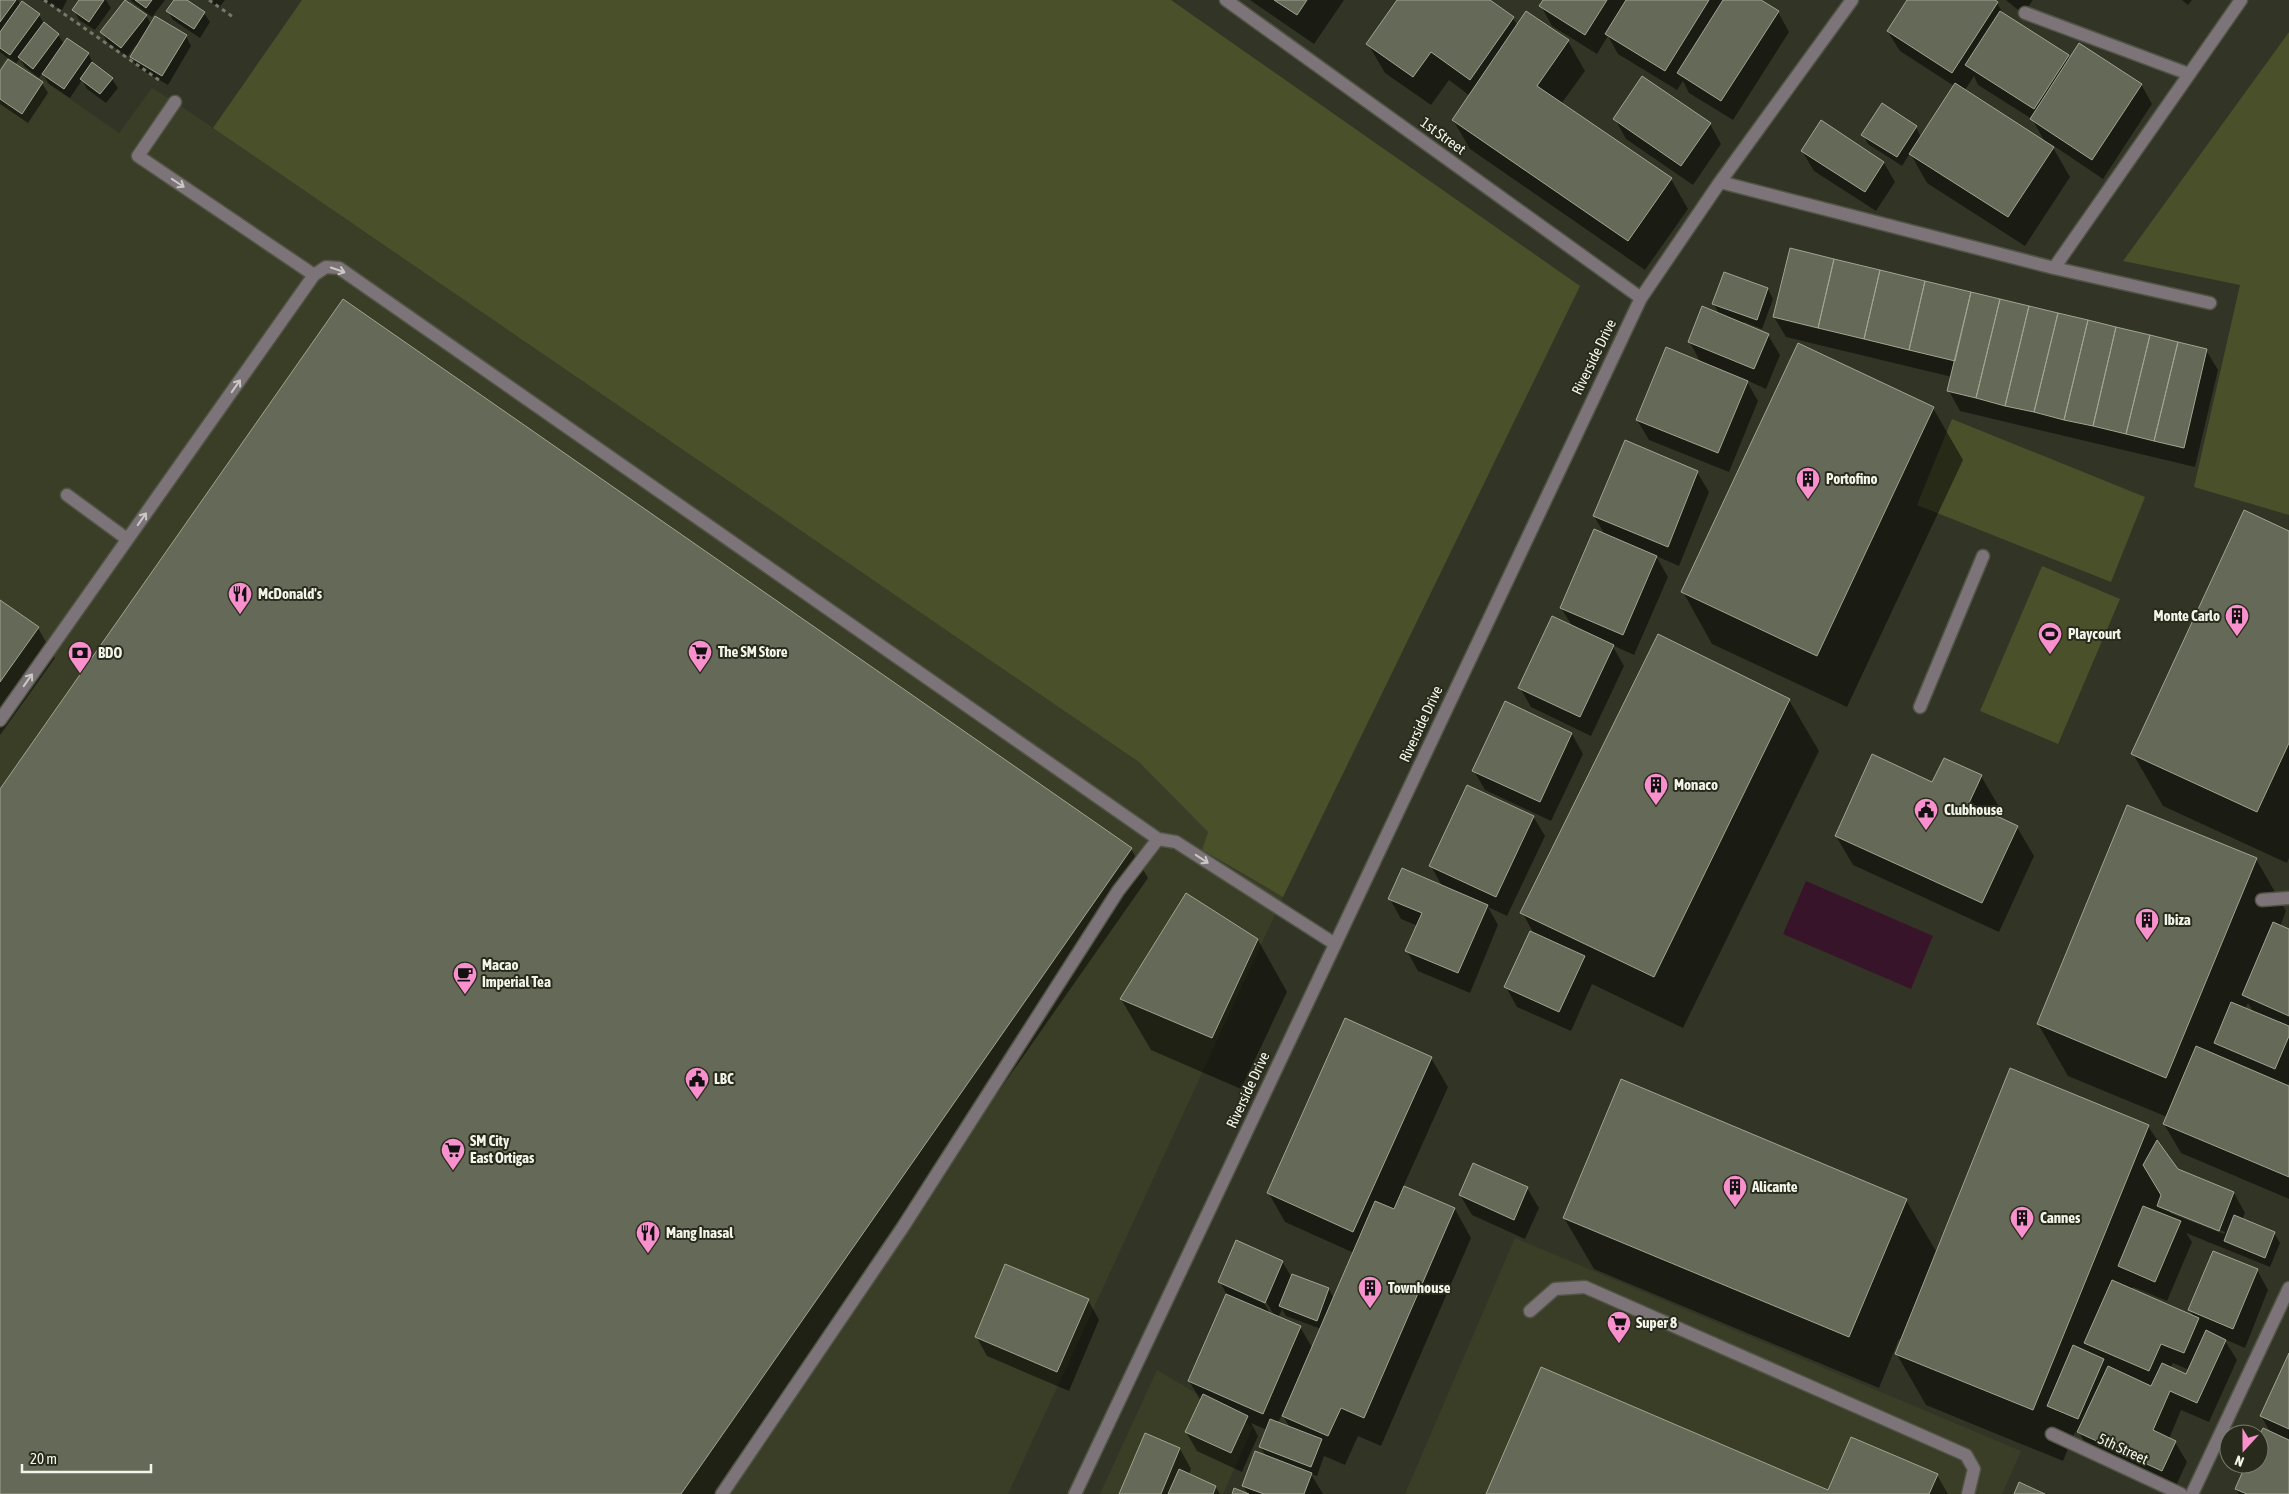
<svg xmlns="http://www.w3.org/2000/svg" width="2289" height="1494" viewBox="0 0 2289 1494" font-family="'Asap Condensed',sans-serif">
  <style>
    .built { fill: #3a3e27 }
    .green { fill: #4a502a }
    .water { fill: #38142a }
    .shadow { fill: #0007; fill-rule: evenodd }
    .building { fill: #656957; stroke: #a0a491 }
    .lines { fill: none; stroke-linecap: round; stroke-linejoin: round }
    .lane-casing { stroke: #515445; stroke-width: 15 }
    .street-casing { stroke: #515445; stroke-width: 15 }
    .path { stroke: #75786a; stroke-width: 3; stroke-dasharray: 4 4; stroke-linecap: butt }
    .lane { stroke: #7c7478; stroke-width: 12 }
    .street { stroke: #7c7478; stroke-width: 12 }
    .oneway { stroke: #c9c8c3 }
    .labels { text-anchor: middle; stroke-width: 4; stroke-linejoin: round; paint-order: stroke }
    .street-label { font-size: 15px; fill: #f3f5eb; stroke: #282b1b }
    .poi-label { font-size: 15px; font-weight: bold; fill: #f3f5eb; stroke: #282b1b; text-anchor: start }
  </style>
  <rect width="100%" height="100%" fill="#323525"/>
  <path class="built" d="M8 56 119 133 152 88 175 102 1140 762 1208 832 1202 851 1283 897 1008 1494H0V67Z
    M1515 1238 2021 1451 2002 1494H1405Z
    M1157 1370 1253 1427 1223 1494H1100Z"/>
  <path class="green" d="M302 0H1171L1580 286 1283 897 1202 850 1208 832 1139 762 213 128Z
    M2289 32V515L2194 487 2240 285 2123 261Z
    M1952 419 2145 497 2111 582 1917 505Z
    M2042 566 2120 599 2058 744 1980 711Z"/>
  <path class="water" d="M1806 881 1933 936 1911 989 1783 934Z"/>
  <path class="shadow" d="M0 0H18L21 5 39 15 44 24 58 35 64 44 88 53 93 63 112 79 118 88 106 103 87 89 82 80 70 98 49 84 42 73 39 78 25 67 20 58 15 65 42 83 48 93 28 123 0 104V73L9 59 0 52Z
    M41 0H67L62 10Z
    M81 0H106L111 8 95 30 79 20 74 10Z
    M130 0H165L152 17Z
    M175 0H185L204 13 210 22 200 38 173 20 168 11Z
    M208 0H225L219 8Z
    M1250 0H1344L1314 44Z
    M1399 0H1488L1513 18 1518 26 1568 41 1585 71 1561 104 1671 179 1688 209 1645 270 1470 149 1453 120 1470 96 1449 80 1431 105 1385 73 1368 44Z
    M1545 0H1625L1626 2 1628 0H1759L1778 12 1789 32 1733 120 1689 93 1683 81 1677 90 1618 54 1608 36 1597 54 1552 26 1541 6Z
    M1909 0H1993L1997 3 2004 15 2068 56 2070 60 2141 84 2152 104 2103 179 2051 144 2070 177 2025 246 1927 183 1910 153 1902 166 1868 144 1863 135 1916 127 1921 137 1954 86 1900 51 1888 32ZM1974 76 1978 85 2032 119 2045 142 1965 90Z
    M2006 0H2033L2023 14Z
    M2182 0H2192L2188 5Z
    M144 12 151 24 186 36 191 46 168 85 137 67 131 57 138 46 136 45 127 57 107 42 102 32Z
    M1615 119 1710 124 1721 144 1693 185 1626 139Z
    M1802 151 1884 163 1895 182 1876 211 1814 171Z
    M1768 289 1773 299 1762 329 1744 322 1743 324 1768 335 1780 355 1766 389 1746 380 1758 401 1729 472 1649 440 1637 420 1701 363 1689 341 1720 315 1713 303Z
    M343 301 1131 849 1148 878 717 1494H0V791Z
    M1774 317 2206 350 2218 370 2195 467 1960 411 1949 391 1952 377 1786 337Z
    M1933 408 1963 460 1847 707 1712 644 1683 592Z
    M1697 472 1709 492 1679 566 1656 556 1668 577 1634 655 1612 645 1624 666 1591 736 1531 707 1520 688 1573 627 1561 608 1605 535 1594 516Z
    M2289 532V858L2287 863 2163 806 2133 754Z
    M0 602 38 628 55 658 0 735Z
    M1789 700 1819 751 1683 1028 1592 984 1571 1031 1517 1007 1506 987 1534 934 1522 912Z
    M1572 734 1583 754 1551 821 1485 790 1474 771Z
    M1981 776 1998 805 1993 816 2017 827 2034 856 1999 932 1853 865 1836 836 1933 783Z
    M1533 816 1545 836 1507 916 1488 907 1498 925 1470 993 1418 971 1407 951 1418 926 1401 919 1390 899 1442 886 1431 866Z
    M2256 859 2286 911 2280 927 2289 931V1082L2287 1086 2289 1087V1199L2181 1153 2164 1124 2167 1117 2068 1076 2038 1024ZM2248 1003 2253 1012 2245 1009Z
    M1186 895 1258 940 1287 992 1241 1089 1151 1050 1121 999Z
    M1431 1058 1448 1087 1403 1187 1455 1209 1471 1238 1381 1446 1358 1436 1345 1465 1324 1456 1317 1476 1311 1474 1323 1494H1248L1243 1486 1266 1456 1260 1447 1267 1430 1251 1423 1258 1436 1242 1472 1197 1451 1186 1432 1201 1401 1189 1381 1227 1295 1220 1282 1282 1261 1292 1278 1293 1275 1329 1289 1334 1299 1354 1253 1285 1222 1268 1192ZM1263 1296 1274 1315H1271L1261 1298ZM1282 1309 1286 1316 1321 1329 1313 1349 1300 1327 1278 1318ZM1282 1414 1290 1428 1278 1423Z
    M2148 1126 2177 1170 2234 1193 2245 1213 2242 1220 2274 1233 2280 1243 2270 1267 2186 1233 2192 1242 2167 1301 2133 1287 2132 1290 2194 1317 2190 1310 2257 1270 2268 1290 2245 1348 2224 1339 2237 1360 2209 1422 2181 1410 2169 1439 2175 1442 2187 1462 2174 1490 2090 1452 2080 1434 2075 1432 2063 1461 1926 1405 1896 1353 1901 1340 1899 1339 1879 1388 1594 1269 1564 1218 1906 1200 1937 1253ZM2170 1210 2225 1232 2224 1234 2170 1213ZM2173 1363 2189 1370 2187 1376 2170 1368Z
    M1527 1188 1539 1208 1525 1239 1472 1215 1460 1195Z
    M1088 1300 1099 1320 1069 1391 987 1356 976 1336Z
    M2289 1356V1494H2239L2236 1489 2248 1464H2259V1439L2271 1433 2261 1416Z
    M1145 1435 1180 1449 1191 1469 1189 1474 1216 1487 1220 1494H1120Z
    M1937 1475 1948 1494H1487L1829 1492Z"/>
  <path class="building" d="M0 0H16L0 22Z
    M79 0H104L89 22 72 10Z
    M125 0 147 15 121 48 100 32Z
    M135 0H152L146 8Z
    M174 0H187L205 12 194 29 166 11Z
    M1274 0H1307L1297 15Z
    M1397 0H1490L1514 17 1470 80 1431 52 1413 77 1366 44Z
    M1543 0H1607L1585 35 1539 6Z
    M1626 0H1709L1665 71 1605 34Z
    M1723 0H1761L1779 11 1721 101 1677 73Z
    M1907 0H1995L1998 2 1952 73 1887 31Z
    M22 1 40 14 10 55 0 48V32Z
    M1526 11 1569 40 1537 86 1672 178 1628 241 1452 120Z
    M2000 11 2069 55 2034 109 1965 65Z
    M155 16 187 35 162 76 130 57Z
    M44 22 59 34 33 69 18 57Z
    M67 38 89 53 64 89 42 74Z
    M2079 43 2142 84 2092 160 2030 119Z
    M8 59 43 82 22 114 0 99V71Z
    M92 62 113 78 100 94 80 79Z
    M1642 76 1711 123 1681 166 1613 119Z
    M1955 83 2054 147 2008 217 1909 154Z
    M1882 103 1917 126 1897 157 1861 135Z
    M1821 120 1884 162 1865 192 1801 151Z
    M1790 248 1834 259 1818 328 1773 317Z
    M1834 259 1880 270 1864 339 1818 328Z
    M1880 270 1925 281 1909 350 1864 339Z
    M1724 272 1768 288 1757 320 1712 304Z
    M1925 281 1971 292 1955 361 1909 350Z
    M1971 292 2000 299 1976 398 1947 391Z
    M343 299 1132 848 681 1494H0V789Z
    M2000 299 2029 306 2005 406 1976 398Z
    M1702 306 1769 334 1754 369 1688 342Z
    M2029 306 2058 313 2034 412 2005 406Z
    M2058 313 2088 320 2064 420 2034 412Z
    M2088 320 2116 327 2093 426 2064 420Z
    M2116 327 2150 335 2126 434 2093 426Z
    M2150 335 2178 342 2154 441 2126 434Z
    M2178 342 2207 349 2184 448 2154 441Z
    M1798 343 1934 407 1817 656 1681 592Z
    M1666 347 1748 381 1718 453 1636 420Z
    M1625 440 1698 471 1668 547 1593 516Z
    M2244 510 2289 531V743L2257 812 2131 754Z
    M1594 529 1657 556 1623 635 1560 608Z
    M0 600 39 627 0 682Z
    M1552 616 1614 645 1580 717 1518 688Z
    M1658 634 1790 699 1654 977 1520 913Z
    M1505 701 1572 733 1540 802 1472 771Z
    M1872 754 1932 782 1944 758 1982 775 1969 803 2018 826 1982 903 1835 836Z
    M1467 785 1534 816 1496 897 1429 866Z
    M2127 805 2257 858 2166 1078 2037 1024Z
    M1402 868 1488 905 1458 973 1405 951 1422 913 1388 899Z
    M1186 893 1258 939 1212 1038 1120 999Z
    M2273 922 2289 929V1016L2242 995Z
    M1530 931 1585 956 1559 1012 1504 987Z
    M2231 1002 2289 1026V1036L2275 1069 2214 1043Z
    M1345 1018 1432 1057 1353 1232 1267 1193Z
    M2196 1046 2289 1086V1177L2163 1124Z
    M2010 1068 2149 1125 2033 1410 1895 1354Z
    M1621 1079 1907 1199 1849 1337 1563 1218Z
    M2157 1140 2178 1169 2234 1192 2219 1231 2157 1206 2161 1195 2143 1165Z
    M1473 1163 1528 1187 1514 1220 1459 1195Z
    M1404 1186 1455 1208 1364 1418 1341 1408 1328 1436 1282 1416 1375 1201 1394 1209Z
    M2143 1206 2181 1221 2155 1282 2118 1266Z
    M2234 1215 2275 1232 2265 1258 2224 1241Z
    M1236 1240 1283 1261 1265 1303 1218 1282Z
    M2213 1251 2258 1269 2233 1329 2188 1310Z
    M1005 1264 1089 1299 1057 1372 975 1337Z
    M1292 1274 1329 1288 1317 1321 1279 1306Z
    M2112 1280 2199 1318 2184 1353 2161 1344 2149 1371 2084 1343Z
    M1226 1294 1301 1326 1263 1414 1188 1381Z
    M2206 1330 2226 1340 2197 1403 2170 1391 2153 1430 2176 1441 2162 1471 2077 1432 2108 1366 2151 1386 2162 1363 2186 1374Z
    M2073 1345 2104 1359 2078 1419 2047 1406Z
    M2289 1353V1429L2260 1416Z
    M1541 1367 1828 1490 1851 1437 1938 1474 1929 1494H1486Z
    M1203 1394 1248 1416 1231 1453 1185 1432Z
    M1270 1419 1322 1439 1311 1467 1259 1447Z
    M2263 1428 2289 1440V1494H2247L2235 1489 2246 1464H2259V1436Z
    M1145 1433 1180 1448 1161 1494H1119Z
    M1255 1451 1312 1473 1304 1494H1264L1242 1486Z
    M1179 1469 1216 1486 1213 1494H1168Z
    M2019 1482 2045 1494H2014Z
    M1234 1488 1249 1494H1232Z"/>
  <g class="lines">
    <defs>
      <path id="lane" d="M2025 13 2189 74
        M175 102 138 156 314 275
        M67 495 127 539
        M1920 707 1983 556
        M0 720 314 275 326 267 339 268 1158 839 1176 842 1335 944
        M1530 1311 1555 1289 1585 1287 1966 1455 1974 1469 1968 1494
        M722 1494 903 1227 1118 891 1158 839"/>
      <path id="street" d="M1226 0 1641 298
        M1720 182 2054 268 2210 303
        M2054 268 2241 0
        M2262 900 2289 898
        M2052 1434 2181 1494
        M1075 1494 1641 298 1720 182 1852 0
        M2192 1494 2289 1288"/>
    </defs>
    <use href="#lane" class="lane-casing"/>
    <use href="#street" class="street-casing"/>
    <path class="path" d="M44 0 159 80
      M209 0 233 17"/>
    <use href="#lane" class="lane"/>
    <use href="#street" class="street"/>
  </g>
  <defs><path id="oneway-shaft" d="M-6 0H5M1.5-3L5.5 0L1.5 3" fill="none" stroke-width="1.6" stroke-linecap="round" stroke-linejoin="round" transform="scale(1.25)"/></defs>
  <g class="oneway">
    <use href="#oneway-shaft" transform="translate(178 183) rotate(34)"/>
    <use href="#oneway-shaft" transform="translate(338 270) rotate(19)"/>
    <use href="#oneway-shaft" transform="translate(236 386) rotate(-55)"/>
    <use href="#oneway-shaft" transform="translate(142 519) rotate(-55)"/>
    <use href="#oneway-shaft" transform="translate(28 680) rotate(-55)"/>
    <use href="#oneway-shaft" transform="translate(1202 859) rotate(33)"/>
  </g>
  <defs>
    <symbol id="building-pin" viewBox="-11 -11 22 30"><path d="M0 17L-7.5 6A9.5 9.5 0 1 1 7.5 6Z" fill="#f890cd" stroke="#282b1b"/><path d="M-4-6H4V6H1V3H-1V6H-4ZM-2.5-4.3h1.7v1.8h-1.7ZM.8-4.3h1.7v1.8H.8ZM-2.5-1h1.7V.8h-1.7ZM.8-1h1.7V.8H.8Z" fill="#111"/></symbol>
    <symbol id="restaurant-pin" viewBox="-11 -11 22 30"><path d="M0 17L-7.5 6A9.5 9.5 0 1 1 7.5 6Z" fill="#f890cd" stroke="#282b1b"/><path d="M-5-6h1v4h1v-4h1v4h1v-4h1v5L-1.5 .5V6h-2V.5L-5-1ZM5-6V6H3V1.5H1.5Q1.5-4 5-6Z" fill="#111"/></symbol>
    <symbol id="stadium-pin" viewBox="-11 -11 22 30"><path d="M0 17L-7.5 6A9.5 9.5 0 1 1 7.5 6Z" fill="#f890cd" stroke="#282b1b"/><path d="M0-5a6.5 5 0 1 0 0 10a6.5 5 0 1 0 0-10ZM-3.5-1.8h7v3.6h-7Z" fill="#111"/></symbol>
    <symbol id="supermarket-pin" viewBox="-11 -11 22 30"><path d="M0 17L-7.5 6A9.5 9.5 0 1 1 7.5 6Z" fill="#f890cd" stroke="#282b1b"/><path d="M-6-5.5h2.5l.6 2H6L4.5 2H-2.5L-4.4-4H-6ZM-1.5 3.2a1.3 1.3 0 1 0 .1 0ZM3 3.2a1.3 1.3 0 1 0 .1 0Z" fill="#111"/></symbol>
    <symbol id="bank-pin" viewBox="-11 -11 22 30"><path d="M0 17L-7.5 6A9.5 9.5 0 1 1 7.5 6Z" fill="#f890cd" stroke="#282b1b"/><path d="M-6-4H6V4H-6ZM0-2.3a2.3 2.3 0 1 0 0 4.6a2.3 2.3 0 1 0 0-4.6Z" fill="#111"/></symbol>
    <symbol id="civic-pin" viewBox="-11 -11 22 30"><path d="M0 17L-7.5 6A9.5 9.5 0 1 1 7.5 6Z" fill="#f890cd" stroke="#282b1b"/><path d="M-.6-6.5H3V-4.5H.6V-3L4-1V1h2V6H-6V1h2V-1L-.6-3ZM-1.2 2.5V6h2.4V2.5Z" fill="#111"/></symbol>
    <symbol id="cafe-pin" viewBox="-11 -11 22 30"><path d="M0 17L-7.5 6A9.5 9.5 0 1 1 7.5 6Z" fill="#f890cd" stroke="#282b1b"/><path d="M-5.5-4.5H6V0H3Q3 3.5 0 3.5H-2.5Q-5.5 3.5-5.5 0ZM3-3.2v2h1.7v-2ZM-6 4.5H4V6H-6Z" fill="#111"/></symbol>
  </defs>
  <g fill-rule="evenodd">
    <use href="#building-pin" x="1794" y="465" width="28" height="38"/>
    <use href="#restaurant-pin" x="226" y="580" width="28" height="38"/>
    <use href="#building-pin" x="2223" y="602" width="28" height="38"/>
    <use href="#stadium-pin" x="2036" y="620" width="28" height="38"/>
    <use href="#supermarket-pin" x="686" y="638" width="28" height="38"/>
    <use href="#bank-pin" x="66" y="639" width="28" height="38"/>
    <use href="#building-pin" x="1642" y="771" width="28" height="38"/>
    <use href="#civic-pin" x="1912" y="796" width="28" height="38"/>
    <use href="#building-pin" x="2133" y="906" width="28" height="38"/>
    <use href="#cafe-pin" x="451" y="960" width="28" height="38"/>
    <use href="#civic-pin" x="683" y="1065" width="28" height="38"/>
    <use href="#supermarket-pin" x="439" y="1136" width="28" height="38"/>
    <use href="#building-pin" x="1721" y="1173" width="28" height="38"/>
    <use href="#building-pin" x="2008" y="1204" width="28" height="38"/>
    <use href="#restaurant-pin" x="634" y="1219" width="28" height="38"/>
    <use href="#building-pin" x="1356" y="1274" width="28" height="38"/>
    <use href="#supermarket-pin" x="1605" y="1309" width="28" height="38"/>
  </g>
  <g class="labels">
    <g class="street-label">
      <text transform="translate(1443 136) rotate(36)" y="5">1st Street</text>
      <text transform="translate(1594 357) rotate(-64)" y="5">Riverside Drive</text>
      <text transform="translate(1421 724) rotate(-65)" y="5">Riverside Drive</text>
      <text transform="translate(1248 1090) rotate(-65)" y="5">Riverside Drive</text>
      <text transform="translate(2123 1449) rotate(25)" y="5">5th Street</text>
    </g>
    <g class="poi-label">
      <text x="1826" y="484">Portofino</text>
      <text x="258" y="599">McDonald's</text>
      <text x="2220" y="621" text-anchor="end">Monte Carlo</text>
      <text x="2068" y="639">Playcourt</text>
      <text x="718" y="657">The SM Store</text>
      <text x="98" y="658">BDO</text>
      <text x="1674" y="790">Monaco</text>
      <text x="1944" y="815">Clubhouse</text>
      <text x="2164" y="925">Ibiza</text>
      <text x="482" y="970">Macao<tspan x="482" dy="17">Imperial Tea</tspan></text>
      <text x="714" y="1084">LBC</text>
      <text x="470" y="1146">SM City<tspan x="470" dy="17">East Ortigas</tspan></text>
      <text x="1752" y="1192">Alicante</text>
      <text x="2040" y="1223">Cannes</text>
      <text x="666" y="1238">Mang Inasal</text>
      <text x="1388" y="1293">Townhouse</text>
      <text x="1636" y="1328">Super 8</text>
    </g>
  </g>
  <g transform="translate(2244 1449) rotate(201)"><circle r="24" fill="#282b1b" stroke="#797c6e"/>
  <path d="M0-4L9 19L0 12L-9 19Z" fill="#f890cd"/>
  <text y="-8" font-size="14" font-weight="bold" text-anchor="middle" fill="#f3f5eb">N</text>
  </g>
  <path d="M22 1464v8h129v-8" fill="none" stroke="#f3f5eb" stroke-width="2.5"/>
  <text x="30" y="1464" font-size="15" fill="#f3f5eb" stroke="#282b1b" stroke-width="4" paint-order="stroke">20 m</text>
</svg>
